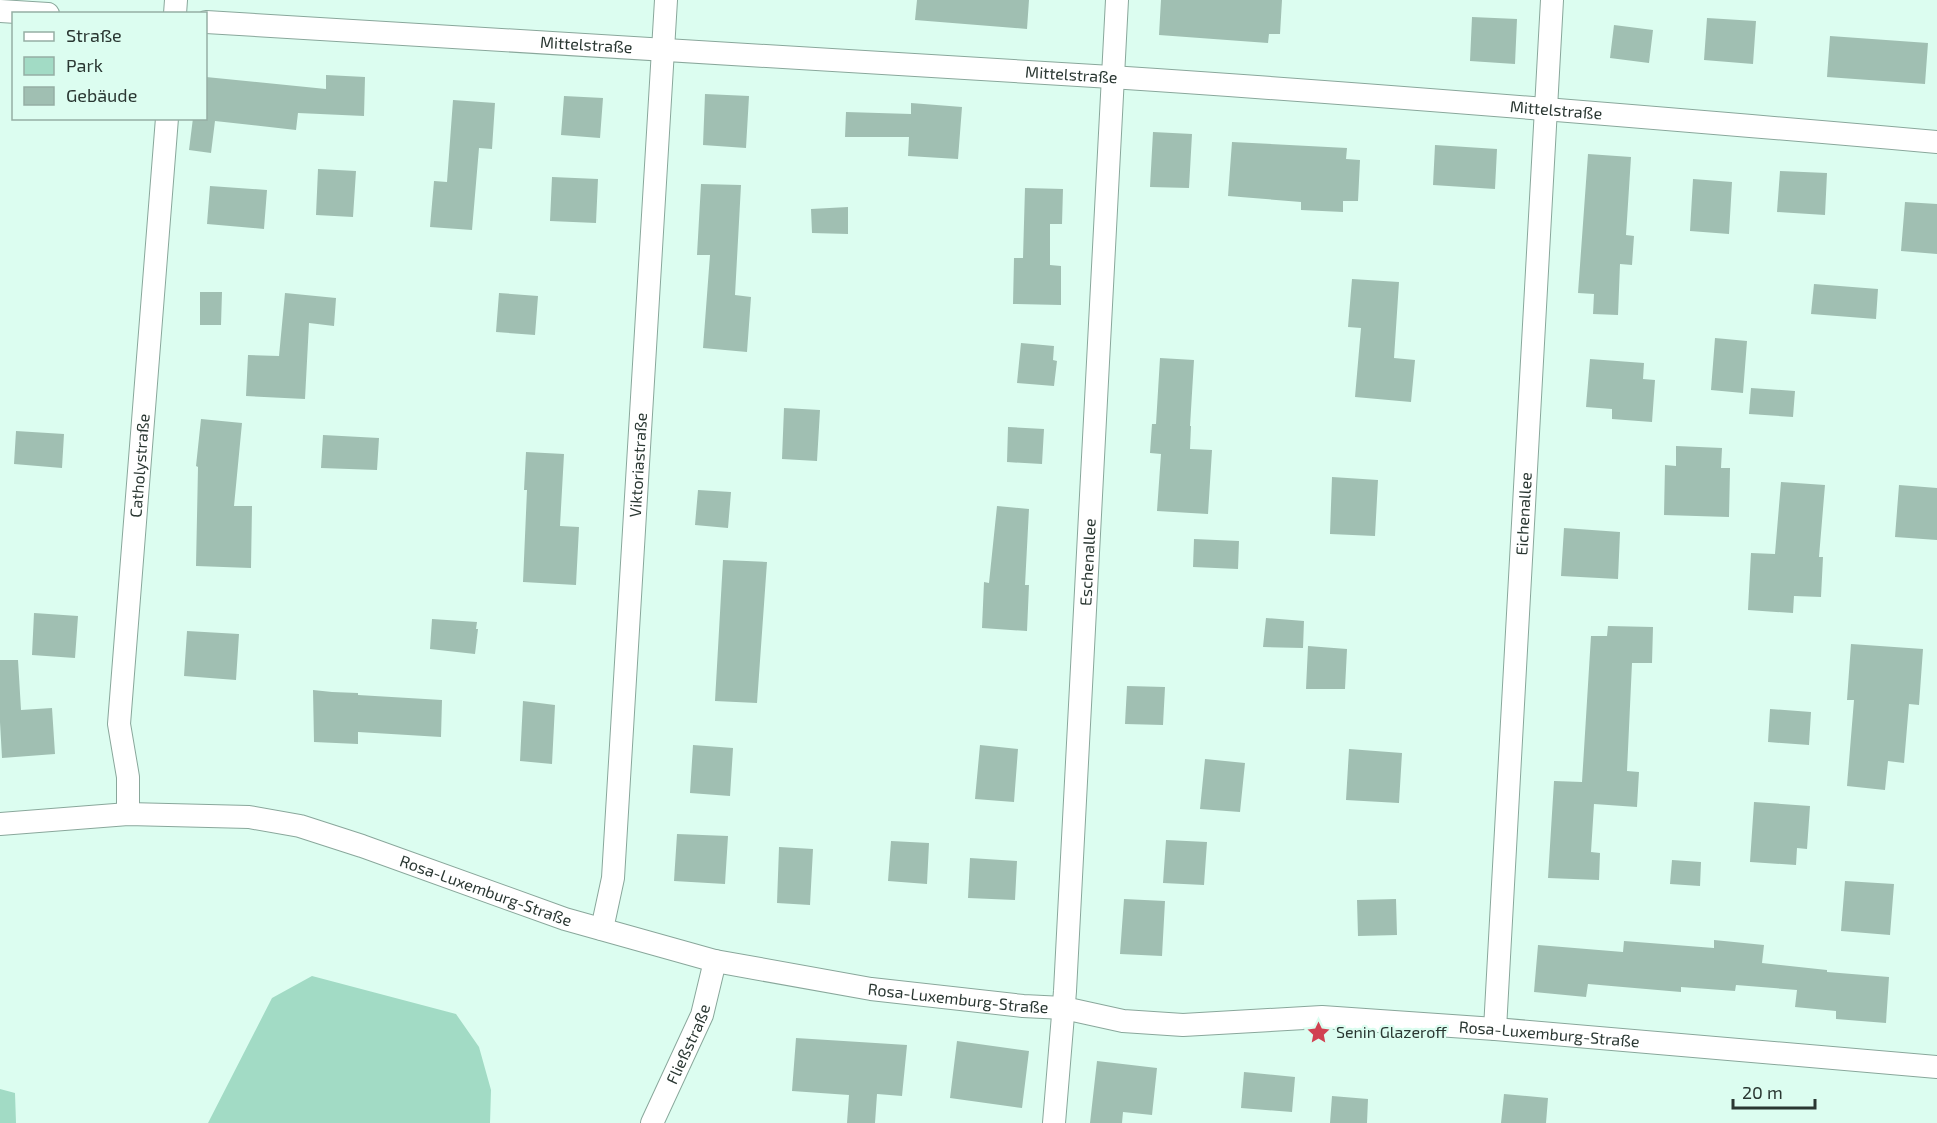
<svg xmlns="http://www.w3.org/2000/svg" width="1937" height="1123" viewBox="0 0 1937 1123" font-family="'Exo 2',sans-serif">
  <style>
    .green { fill: #a2dbc5 }
    .building { fill: #a0bfb2 }
    .lines { fill: none; stroke-linecap: round; stroke-linejoin: round }
    .minor-casing { stroke: #89a79b; stroke-width: 24 }
    .minor { stroke: #fff; stroke-width: 22 }
    .labels { text-anchor: middle; stroke-width: 4.5; stroke-linejoin: round; paint-order: stroke }
    .street-label { font-size: 16px; fill: #2a3732; stroke: #dcfdf0 }
    .poi-label { font-size: 16px; fill: #2a3732; stroke: #dcfdf0; text-anchor: start }
  </style>
  <rect width="100%" height="100%" fill="#dcfdf0"/>
  <path class="green" d="M312 976 456 1014 479 1047 491 1090 490 1123H208L272 998Z
    M0 1089 15 1093 16 1123H0Z"/>
  <path class="building" d="M917 0H1029L1027 29 915 20Z
    M1161 0H1282L1280 34H1269L1268 43 1159 35Z
    M1472 17 1517 19 1515 64 1470 61Z
    M1707 18 1756 21 1753 64 1704 60Z
    M1614 25 1653 30 1649 63 1610 58Z
    M1830 36 1928 43 1925 84 1827 77Z
    M326 75 365 77 364 116 298 113 296 130 215 121 211 153 189 150 193 118H206V77L326 89Z
    M705 94 749 96 746 148 703 145Z
    M564 96 603 98 600 138 561 135Z
    M453 100 495 103 492 149 479 148 472 230 430 227 434 181 447 182Z
    M911 103 962 107 958 159 908 156 909 137H845L846 112 911 114Z
    M1153 132 1192 134 1189 188 1150 187Z
    M1232 142 1347 148 1346 159 1360 160 1358 201H1343V212L1301 210V202L1228 196Z
    M1435 145 1497 149 1495 189 1433 185Z
    M1588 154 1631 157 1626 235 1634 236 1632 265 1620 264 1618 315 1593 314 1594 294 1578 293Z
    M318 169 356 171 353 217 316 215Z
    M1780 171 1827 173 1825 215 1777 212Z
    M552 177 598 179 596 223 550 221Z
    M1693 179 1732 182 1729 234 1690 231Z
    M701 184 741 185 735 295 751 297 747 352 703 348 710 255H697Z
    M210 186 267 190 264 229 207 224Z
    M1025 188 1063 189 1062 224H1050V265L1061 266V305L1013 304 1014 258H1023Z
    M1905 202 1937 204V254L1901 251Z
    M848 207V234L812 233 811 209Z
    M1352 279 1399 282 1394 358 1415 360 1411 402 1355 397 1361 328 1348 327Z
    M1814 284 1878 289 1876 319 1811 314Z
    M200 292H222L221 325H200Z
    M285 293 336 298 334 326 309 323 305 399 246 396 248 355 279 356Z
    M499 293 538 296 535 335 496 332Z
    M1715 338 1747 341 1743 393 1711 390Z
    M1021 343 1054 346 1053 360 1057 361 1054 386 1017 383Z
    M1160 358 1194 360 1190 426H1191L1190 449 1212 450 1208 514 1157 511 1161 454 1150 453 1152 424H1156Z
    M1590 359 1644 363 1643 379 1655 380 1652 422 1612 419V409L1586 407Z
    M1751 388 1795 391 1793 417 1749 414Z
    M784 408 820 410 817 461 782 459Z
    M201 419 242 423 234 506H252L251 568 196 566 198 467 196 466Z
    M1008 427 1044 429 1042 464 1007 462Z
    M16 431 64 434 62 468 14 464Z
    M323 435 379 438 377 470 321 468Z
    M1676 446 1722 448 1721 468H1730L1729 517 1664 515 1665 465 1676 466Z
    M526 452 564 454 560 526 579 527 576 585 523 582 527 490H524Z
    M1332 477 1378 480 1375 536 1330 534Z
    M1781 482 1825 485 1819 557H1823L1821 597 1794 596 1793 613 1748 610 1751 553 1775 554Z
    M1899 485 1937 488V540L1895 537Z
    M698 490 731 492 728 528 695 525Z
    M997 506 1029 509 1025 585H1029L1027 631 982 628 984 582 989 583Z
    M1564 528 1620 532 1618 579 1561 576Z
    M1194 539 1239 541 1238 569 1193 567Z
    M723 560 767 562 757 703 715 701Z
    M34 613 78 616 75 658 32 655Z
    M1266 618 1304 621 1303 648 1263 647Z
    M432 619 477 622 476 629H478L475 654 430 649Z
    M1608 626 1653 627 1652 663H1632L1627 771 1639 772 1637 807 1594 804 1591 852 1600 853 1599 880 1548 878 1554 781 1582 782 1591 636H1607Z
    M187 631 239 634 236 680 184 676Z
    M1851 644 1923 649 1919 705 1909 704 1904 763 1888 761 1885 790 1847 786 1854 700H1847Z
    M1308 646 1347 649 1345 689H1306Z
    M0 660H18L21 710 52 708 55 754 2 758 0 722Z
    M1127 686 1165 687 1163 725 1125 724Z
    M313 690 332 692 358 693V695L442 700 441 737 358 732V744L314 742Z
    M523 701 555 705 552 764 520 761Z
    M1770 709 1811 712 1809 745 1768 742Z
    M693 745 733 748 730 796 690 793Z
    M980 745 1018 749 1014 802 975 799Z
    M1349 749 1402 753 1399 803 1346 800Z
    M1205 759 1245 763 1240 812 1200 809Z
    M1754 802 1810 806 1807 849 1797 848 1796 865 1750 862Z
    M677 834 728 836 725 884 674 881Z
    M1166 840 1207 842 1204 885 1163 883Z
    M891 841 929 843 927 884 888 881Z
    M779 847 813 849 810 905 777 903Z
    M970 858 1017 861 1015 900 968 898Z
    M1672 860 1701 862 1700 886 1670 884Z
    M1845 881 1894 884 1890 935 1841 931Z
    M1124 899 1165 901 1162 956 1120 954Z
    M1396 899 1397 935 1358 936 1357 900Z
    M1714 940 1764 945 1762 963 1827 970V972L1889 977 1886 1023 1836 1019V1011L1795 1007 1797 990 1736 985 1735 991 1681 987V992L1588 984 1586 997 1534 992 1538 945 1623 952 1624 941 1714 948Z
    M796 1038 907 1045 902 1096 877 1094 875 1123H847L849 1095 792 1091Z
    M957 1041 1029 1051 1022 1108 950 1098Z
    M1097 1061 1157 1068 1152 1115 1123 1112 1122 1123H1090Z
    M1244 1072 1295 1077 1292 1112 1241 1108Z
    M1504 1094 1548 1098 1546 1123H1501Z
    M1332 1096 1368 1099 1367 1123H1330Z"/>
  <g class="lines">
    <defs>
      <g id="minor">
        <path d="M0 11 48 14"/>
        <path d="M175 14 176 0"/>
        <path id="s1" d="M206 22C507 40 809 57 1111 77 1387 95 1662 118 1937 142"/>
        <path id="s2" d="M128 814V777L119 724 167 118"/>
        <path id="s3" d="M0 824 128 814 249 817 300 826 362 846 565 919 715 961 871 989 1023 1006 1064 1008 1123 1021 1183 1025 1322 1017 1495 1029 1937 1067"/>
        <path id="s4" d="M602 929 613 878 666 0"/>
        <path id="s5" d="M1495 1029 1552 0"/>
        <path id="s6" d="M652 1123 702 1015 715 961"/>
        <path id="s7" d="M1054 1123 1065 991 1117 0"/>
      </g>
    </defs>
    <use href="#minor" class="minor-casing"/>
    <use href="#minor" class="minor"/>
  </g>
  <defs>
    <symbol id="sight-bare" viewBox="-9 -9 18 18"><path d="M0-6L1.8-2.2L6-1.7L2.9 1.2L3.7 5.4L0 3.3L-3.7 5.4L-2.9 1.2L-6-1.7L-1.8-2.2Z" fill="#d14151" stroke="#dcfdf0" stroke-width="2.5" paint-order="stroke"/></symbol>
  </defs>
  <g fill-rule="evenodd">
    <use href="#sight-bare" x="1302" y="1016" width="33" height="33"/>
  </g>
  <g class="labels">
    <g class="street-label">
      <text dy="6" stroke="none"><textPath href="#s1" startOffset="381">Mittelstraße</textPath></text>
      <text dy="6" stroke="none"><textPath href="#s1" startOffset="867">Mittelstraße</textPath></text>
      <text dy="6" stroke="none"><textPath href="#s1" startOffset="1353">Mittelstraße</textPath></text>
      <text dy="6" stroke="none"><textPath href="#s4" startOffset="466">Viktoriastraße</textPath></text>
      <text dy="6" stroke="none"><textPath href="#s2" startOffset="350">Catholystraße</textPath></text>
      <text dy="6" stroke="none"><textPath href="#s5" startOffset="516">Eichenallee</textPath></text>
      <text dy="6" stroke="none"><textPath href="#s7" startOffset="562">Eschenallee</textPath></text>
      <text dy="6" stroke="none"><textPath href="#s3" startOffset="498">Rosa-Luxemburg-Straße</textPath></text>
      <text dy="6" stroke="none"><textPath href="#s3" startOffset="984">Rosa-Luxemburg-Straße</textPath></text>
      <text dy="6" stroke="none"><textPath href="#s3" startOffset="1578">Rosa-Luxemburg-Straße</textPath></text>
      <text dy="6" stroke="none"><textPath href="#s6" startOffset="87">Fließstraße</textPath></text>
    </g>
    <g class="poi-label">
      <text x="1336" y="1038">Senin Glazeroff</text>
    </g>
  </g>
  <rect x="12" y="12" width="195" height="108" fill="#dcfdf0" stroke="#95aea4" stroke-width="1.5"/>
  <rect x="24" y="32" width="30" height="9" fill="#ffffff" stroke="#95aea4" stroke-width="1.5"/>
  <text x="66" y="42" font-size="18" fill="#2a3732">Straße</text>
  <rect x="24" y="57" width="30" height="18" fill="#a2dbc5" stroke="#95aea4" stroke-width="1.5"/>
  <text x="66" y="72" font-size="18" fill="#2a3732">Park</text>
  <rect x="24" y="87" width="30" height="18" fill="#a0bfb2" stroke="#95aea4" stroke-width="1.5"/>
  <text x="66" y="102" font-size="18" fill="#2a3732">Gebäude</text>
  <path d="M1733 1099v9h82v-9" fill="none" stroke="#2a3732" stroke-width="3"/>
  <text x="1742" y="1099" font-size="18" fill="#2a3732" stroke="#dcfdf0" stroke-width="4.5" paint-order="stroke">20 m</text>
</svg>
